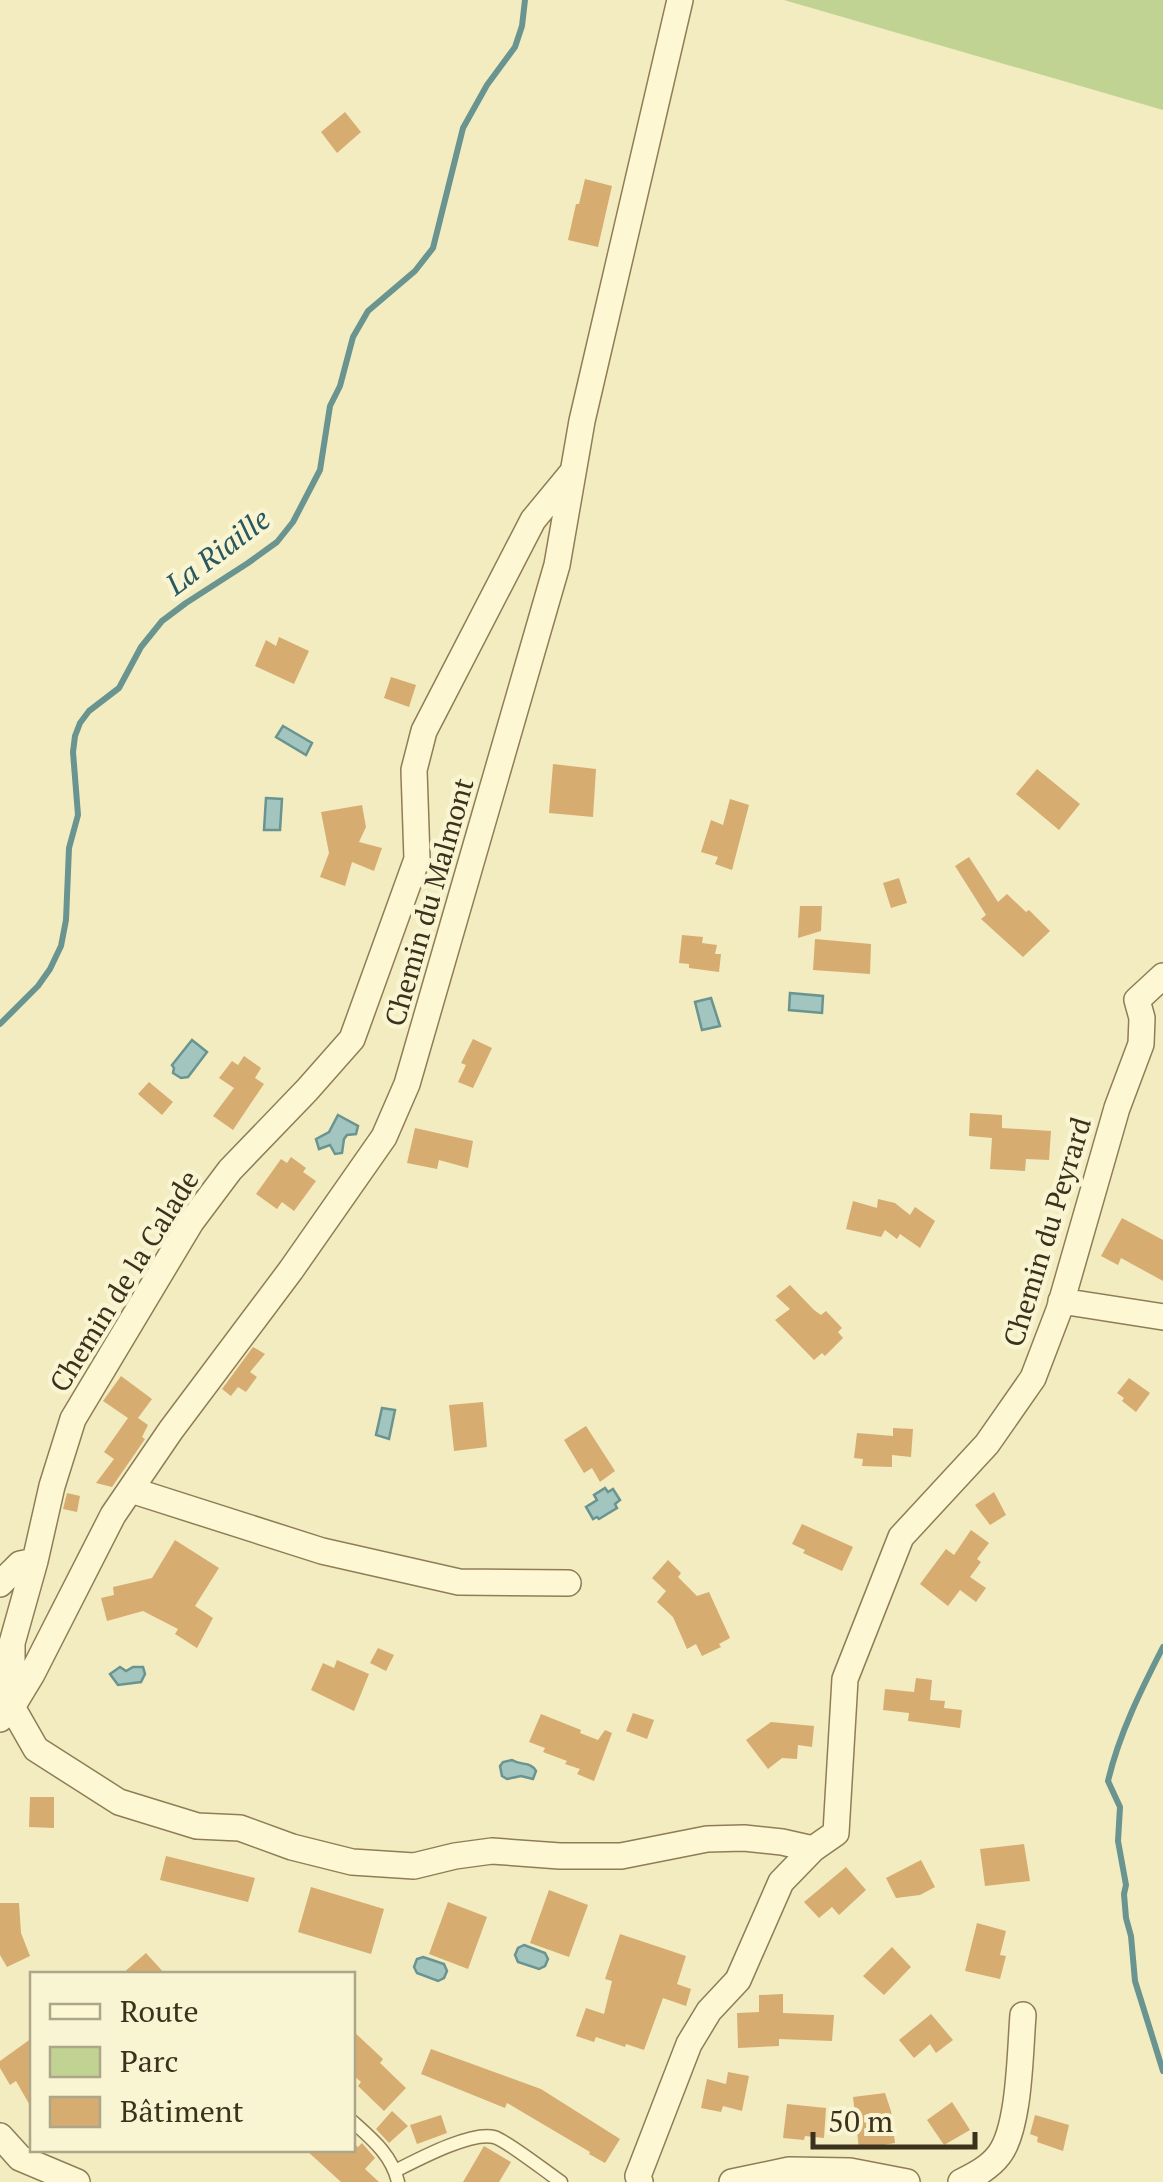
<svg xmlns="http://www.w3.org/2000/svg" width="1163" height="2182" viewBox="0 0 1163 2182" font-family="'PT Serif',serif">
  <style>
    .green { fill: #c1d392 }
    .water { fill: #a3c5c0; stroke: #699490; stroke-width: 2.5 }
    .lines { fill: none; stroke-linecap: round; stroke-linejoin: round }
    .stream { stroke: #699490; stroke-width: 6 }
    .building { fill: #d6ac71 }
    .service-casing { stroke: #8f7d55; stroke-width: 15 }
    .minor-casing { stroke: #8f7d55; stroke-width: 28 }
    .service { stroke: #fdf7d4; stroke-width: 12 }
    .minor { stroke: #fdf7d4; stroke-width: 25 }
    .labels { text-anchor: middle; stroke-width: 9; stroke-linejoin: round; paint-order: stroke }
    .street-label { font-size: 28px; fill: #3c311c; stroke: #f9f4d1 }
    .water-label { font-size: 30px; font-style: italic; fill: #29595e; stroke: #f9f4d1 }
  </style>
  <rect width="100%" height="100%" fill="#f3ecc0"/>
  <path class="green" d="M784 0H1163V110Z"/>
  <path class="water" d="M283 726 312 743 306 755 276 737Z
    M266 798 282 799 280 830H264Z
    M790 993 823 996 822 1013 789 1010Z
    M711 998 720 1026 702 1030 695 1002Z
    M192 1040 207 1052 188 1077 181 1078 173 1073 174 1068 172 1065Z
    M338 1115 358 1126 356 1134 347 1135 344 1139 342 1153 335 1154 330 1145 319 1149 316 1139 329 1132Z
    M382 1408 395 1410 389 1439 376 1435Z
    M605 1488 608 1492 613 1489 620 1500 615 1504 617 1508 599 1519 597 1517 593 1519 586 1507 597 1500 594 1495Z
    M120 1667 126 1671 133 1667H143L145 1674 141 1682 118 1685 110 1674Z
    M512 1760C522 1766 530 1761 536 1771L533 1779 521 1776 507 1779 502 1776 500 1766 503 1762Z
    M524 1945 545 1953 548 1959 545 1966 539 1969 518 1962 515 1955 518 1948Z
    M423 1957 444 1964 447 1971 444 1978 438 1981 417 1973 414 1967 417 1959Z"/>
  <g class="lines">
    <path class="stream" d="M0 1024 38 986 50 969 61 946 66 920 69 848 78 815 73 752 75 736 80 723 89 711 119 688 141 647 162 621 186 603 248 563 277 542 293 522 320 470 330 406 340 386 353 337 368 311 415 271 433 248 463 128 487 85 515 47 522 26 525 0
      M1163 1647C1141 1690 1119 1734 1108 1781L1120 1807 1118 1841 1126 1885 1124 1894 1126 1918 1131 1936 1135 1981 1163 2071"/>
  </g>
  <path class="building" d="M345 112 361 132 337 153 321 132Z
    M585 179 612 186 598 247 568 240 576 204H579Z
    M279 637 309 651 294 684 255 666 266 640 276 646Z
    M391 677 416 685 409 707 384 698Z
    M553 764 596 769 593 817 549 813Z
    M1037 769 1080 804 1059 830 1016 794Z
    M730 799 749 805 732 870 715 864 718 857 701 852 711 820 723 825Z
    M362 805 366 827 359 842 382 848 374 871 352 862 345 886 320 877 329 853 321 812Z
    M969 857 998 902 1007 894 1026 912 1029 910 1050 931 1023 957 981 919 986 915 955 866Z
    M899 878 907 903 891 908 883 883Z
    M800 906H822L821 931 798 938Z
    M682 935 703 937 702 943 717 945 715 954H721L719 972 689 968V964L679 963Z
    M815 939 871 944 870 974 813 970Z
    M473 1039 492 1048 473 1088 458 1082 466 1065 461 1063Z
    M244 1056 261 1068 255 1078 264 1084 233 1130 213 1116 234 1088 219 1078 232 1061 238 1065Z
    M149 1082 173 1102 162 1115 138 1094Z
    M970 1113 1002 1115V1128L1051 1131 1049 1160 1026 1159 1025 1171 990 1169 992 1138 969 1136Z
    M415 1128 473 1141 468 1168 439 1160 437 1169 407 1163Z
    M291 1157 306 1168 303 1172 316 1181 294 1211 282 1202 277 1209 256 1194 281 1159 287 1163Z
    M878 1199 895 1203 910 1215 915 1207 935 1221 920 1248 900 1234 897 1239 885 1230 881 1237 846 1229 853 1201 877 1208Z
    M1122 1218 1163 1240V1281L1121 1258 1118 1265 1101 1256Z
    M790 1285 814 1310 821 1315 826 1311 842 1328 838 1332 843 1338 825 1356 822 1353 814 1360 775 1320 790 1309 776 1296Z
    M253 1347 265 1354 250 1372 257 1377 246 1392 238 1387 231 1396 222 1389Z
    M121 1376 152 1399 138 1418 148 1425 142 1437 145 1439 112 1487 96 1483 114 1459 104 1452 128 1418 103 1401Z
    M1129 1378 1150 1393 1136 1412 1122 1401 1124 1398 1117 1393Z
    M483 1402 487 1447 454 1451 449 1405Z
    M586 1426 615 1471 600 1482 592 1468 584 1473 564 1440Z
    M893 1428 913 1429 911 1457 892 1455V1467L862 1466 863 1459 854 1458 857 1433 893 1436Z
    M994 1492 1006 1515 990 1525 975 1505Z
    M67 1493 80 1496 77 1512 63 1509Z
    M802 1524 853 1547 842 1571 803 1553 805 1550 792 1544Z
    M971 1530 989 1543 977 1559 981 1562 970 1577 986 1588 976 1602 960 1590 948 1606 920 1584 946 1549 954 1555Z
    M175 1540 219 1568 195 1606 213 1618 197 1648 175 1634 178 1629 143 1611 107 1621 101 1598 114 1595 113 1587 152 1578Z
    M668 1560 681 1573 678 1577 697 1596 709 1592 730 1638 719 1644 721 1647 702 1656 696 1644 687 1649 673 1617 657 1602 666 1591 652 1578Z
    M378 1648 394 1655 386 1671 370 1663Z
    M337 1660 369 1674 354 1711 311 1690 323 1663 334 1668Z
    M916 1678 932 1680 930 1700 945 1701 944 1708 962 1710 960 1728 908 1721 909 1713 883 1710 885 1689 914 1692Z
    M633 1713 654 1720 647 1739 626 1731Z
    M541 1714 581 1730 580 1733 598 1740 605 1730 612 1733 594 1781 577 1774 580 1769 565 1764 567 1761 543 1752 545 1748 529 1742Z
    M771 1722 814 1726 812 1747 798 1745 797 1759 782 1758 768 1769 746 1740Z
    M30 1797H54V1828L29 1827Z
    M1024 1844 1030 1881 985 1886 980 1849Z
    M166 1856 255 1878 248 1902 160 1880Z
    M921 1860 935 1887 920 1895 896 1898 886 1878Z
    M846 1867 866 1890 839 1915 832 1907 819 1918 804 1902Z
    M311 1887 384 1909 371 1954 298 1932Z
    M549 1890 588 1905 569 1957 530 1943Z
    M448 1902 487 1917 468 1969 429 1954Z
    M0 1903H19L21 1933 30 1956 7 1967 0 1955Z
    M977 1923 1006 1931 1000 1955 1006 1956 1000 1979 965 1971Z
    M620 1934 686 1956 677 1984 691 1989 686 2006 663 1998 644 2050 626 2044 625 2047 596 2037 594 2042 576 2036 586 2008 604 2014 612 1981 605 1979Z
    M892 1947 911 1967 884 1995 863 1976Z
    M146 1953 165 1974H122Z
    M783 1994V2013L834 2015 832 2041 779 2039V2046L738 2048 737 2013 759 2012V1995Z
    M931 2014 953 2040 936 2053 930 2044 914 2058 899 2040Z
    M352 2030 383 2059 380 2063 406 2088 384 2111 358 2086 361 2082 352 2074Z
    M32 2038V2109L16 2081 10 2085 0 2068V2061Z
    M431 2049 541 2089 620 2139 605 2163 589 2154 590 2152 507 2103 505 2108 421 2074Z
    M728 2072 749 2076 742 2111 723 2106 721 2112 701 2108 707 2079 726 2084Z
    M885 2093 891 2111 895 2143 859 2149 853 2097Z
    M952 2102 970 2130 944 2145 927 2120Z
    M787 2104 826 2108 824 2138 805 2136 804 2140 783 2138Z
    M392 2111 408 2126 389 2143 376 2129Z
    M441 2115 447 2133 417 2144 410 2125Z
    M1035 2115 1069 2125 1063 2151 1037 2142 1038 2137 1030 2134Z
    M362 2143 375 2158 365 2169 379 2182H341L306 2150H352L354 2144 358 2147Z
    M484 2146 511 2162 499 2182H463Z"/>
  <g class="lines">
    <defs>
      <path id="service" d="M352 2121C372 2139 392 2155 398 2182
        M395 2171C417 2160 471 2131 494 2137 506 2140 548 2173 561 2182"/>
      <path id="minor" d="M1061 1301 1163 1317
        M131 1490 322 1551 459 1582 568 1583
        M35 1561 52 1486 73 1419 191 1222 230 1170 307 1090 352 1039 417 859 414 770 424 731 533 520 571 474
        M0 1584 20 1564 35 1561 12 1643V1707L36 1749 119 1802 197 1826 240 1828 292 1847 352 1862 414 1866 455 1856 492 1851 560 1856H621L707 1839 744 1838 782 1842 813 1849
        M0 1719 12 1707 32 1674 113 1515 171 1430 291 1270 384 1137 407 1084 557 565 582 421 680 0
        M0 2136 20 2158 77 2182
        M640 2182 638 2176 689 2044 709 2011 738 1980 781 1882 813 1849 836 1833 845 1679 901 1537 987 1444 1033 1378 1059 1310 1117 1108 1141 1044 1142 1018 1137 1000 1163 976
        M732 2182 789 2170 850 2171 907 2182
        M961 2182C975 2175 989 2168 999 2155 1020 2128 1020 2051 1023 2015"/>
    </defs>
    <use href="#service" class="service-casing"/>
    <use href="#minor" class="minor-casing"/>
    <use href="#service" class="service"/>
    <use href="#minor" class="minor"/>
  </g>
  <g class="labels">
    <g class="street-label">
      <text transform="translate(429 902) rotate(-74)" y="10">Chemin du Malmont</text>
      <text transform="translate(1047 1232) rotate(-73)" y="10">Chemin du Peyrard</text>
      <text transform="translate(124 1281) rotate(-58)" y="10">Chemin de la Calade</text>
    </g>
    <g class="water-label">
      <text transform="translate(218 552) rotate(-37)" y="10">La Riaille</text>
    </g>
  </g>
  <rect x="30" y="1972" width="325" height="180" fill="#f9f4d1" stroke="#ada689" stroke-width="2.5"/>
  <rect x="50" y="2004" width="50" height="15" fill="#fdf7d4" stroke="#ada689" stroke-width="2.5"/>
  <text x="120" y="2022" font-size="30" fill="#3c311c">Route</text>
  <rect x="50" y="2047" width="50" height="30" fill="#c1d392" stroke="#ada689" stroke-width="2.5"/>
  <text x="120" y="2072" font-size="30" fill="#3c311c">Parc</text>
  <rect x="50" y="2097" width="50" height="30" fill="#d6ac71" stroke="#ada689" stroke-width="2.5"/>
  <text x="120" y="2122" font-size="30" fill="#3c311c">Bâtiment</text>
  <path d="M813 2132v15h162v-15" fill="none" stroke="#3c311c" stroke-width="5"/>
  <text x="828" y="2132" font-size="30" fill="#3c311c" stroke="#f9f4d1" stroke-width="8" paint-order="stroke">50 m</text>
</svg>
